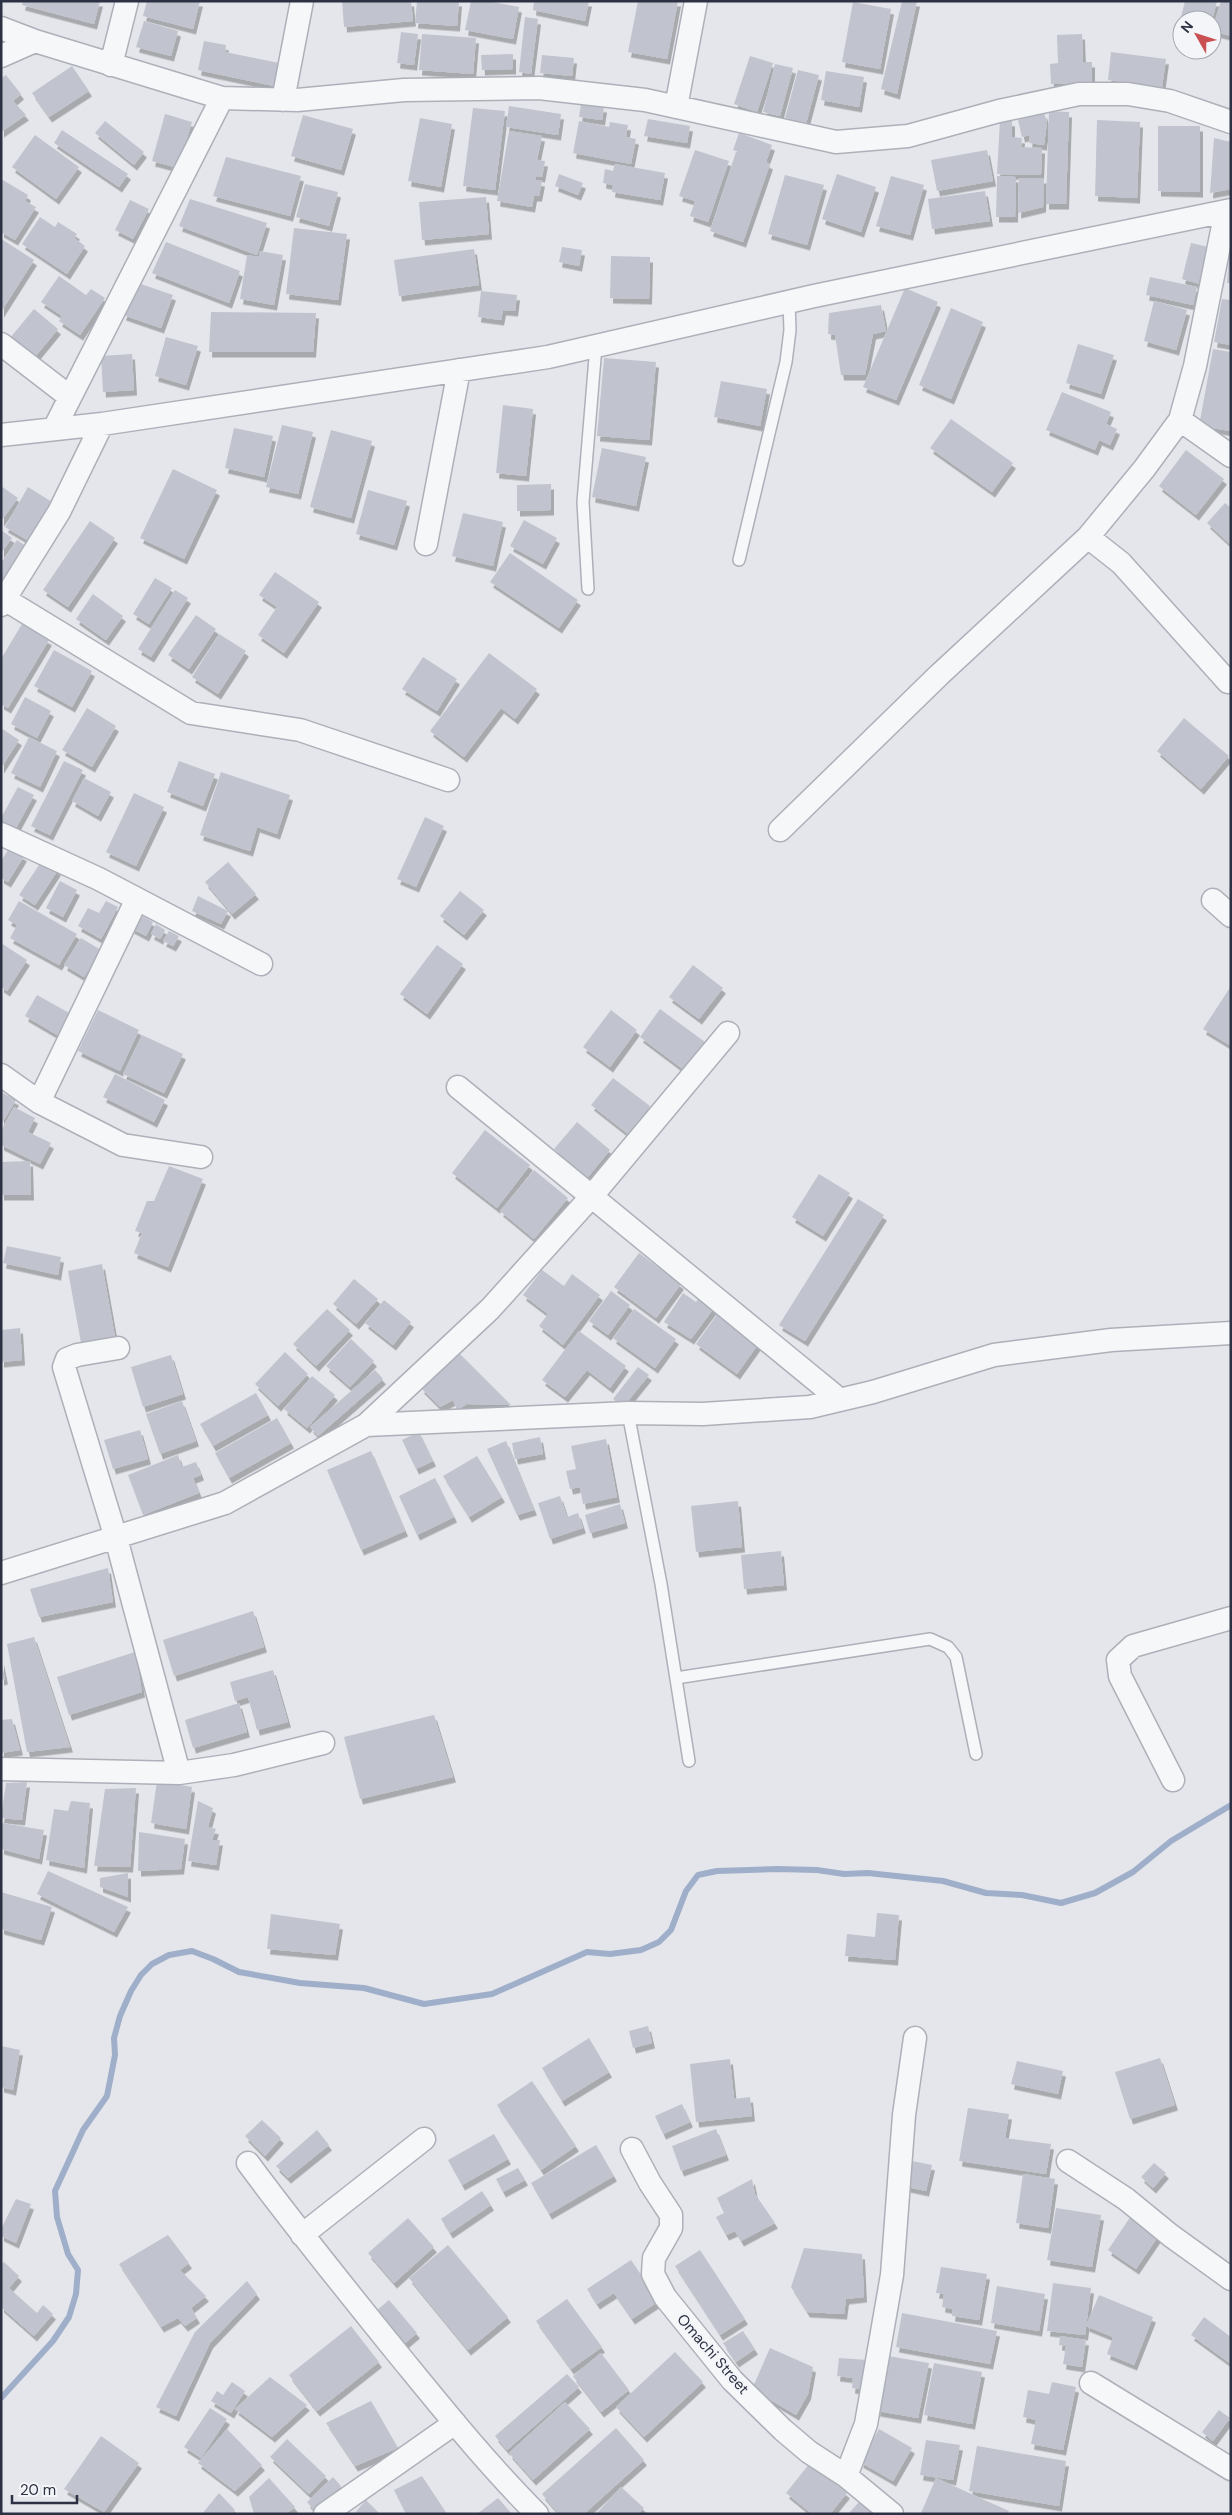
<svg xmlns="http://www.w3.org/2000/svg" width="1232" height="2515" viewBox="0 0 1232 2515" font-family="'DM Sans',sans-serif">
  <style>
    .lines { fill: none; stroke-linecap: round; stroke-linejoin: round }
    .stream { stroke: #a0afc9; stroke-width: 6 }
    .building { fill: #c1c4ce; filter: url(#shadow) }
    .service-casing { stroke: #adb0b9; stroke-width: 14 }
    .minor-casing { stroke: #adb0b9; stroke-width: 25 }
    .service { stroke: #f6f7f9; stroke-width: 11 }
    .minor { stroke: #f6f7f9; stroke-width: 22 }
    .labels { text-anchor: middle; stroke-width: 4; stroke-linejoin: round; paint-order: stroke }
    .street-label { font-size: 15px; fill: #2c3143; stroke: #f3f5f8 }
  </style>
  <defs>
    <filter id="shadow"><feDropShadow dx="3" dy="5.5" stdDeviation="0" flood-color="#0004"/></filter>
  </defs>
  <rect width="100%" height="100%" fill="#e4e6eb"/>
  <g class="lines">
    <path class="stream" d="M1 2398 53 2341 69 2317 76 2294 78 2270 68 2254 57 2217 55 2191 83 2130 107 2096 115 2055 114 2038 120 2016 131 1991 141 1975 152 1964 169 1955 192 1951 213 1959 239 1972 300 1983 364 1988 424 2004 492 1994 587 1952 610 1954 641 1950 659 1942 671 1930 686 1891 698 1875 717 1871 777 1869 817 1870 844 1874 868 1873 943 1881 986 1893 1022 1895 1061 1903 1095 1893 1133 1872 1171 1841 1231 1805"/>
  </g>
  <path class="building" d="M23 1H100L94 24 22 5Z
    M147 1H200L193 29 143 16Z
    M342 1H411L413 21 344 27Z
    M417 1H459L457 26 415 23Z
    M471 1H487L519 7 513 39 465 30Z
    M534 1H589L585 21 533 10Z
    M638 1H678L667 59 628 52Z
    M902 1H917L897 94 881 89Z
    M1185 1H1217L1212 20H1192L1181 17Z
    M1221 1H1231V36L1212 31Z
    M853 2 891 9 880 69 842 62Z
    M525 17 538 19 531 74 519 72Z
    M144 21 178 31 171 56 136 47Z
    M401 32 418 34 414 65 397 63Z
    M422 34 476 38 473 74 419 70Z
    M1082 34 1083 62H1092V82L1051 84 1050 64 1058 63 1057 35Z
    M204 41 226 45 225 52 279 63 274 86 198 70Z
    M1111 52 1166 59 1162 87 1108 80Z
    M513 54V69L482 70 481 55Z
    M542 55 574 58 572 76 540 73Z
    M750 56 773 63 757 112 734 104Z
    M775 64 793 68 780 116 763 112Z
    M72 66 89 91 49 117 32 93Z
    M798 70 819 75 806 124 785 118Z
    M826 71 864 77 859 107 821 100Z
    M6 75 21 94 13 101 26 115 1 132V78Z
    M581 104 604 107 602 120 579 117Z
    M509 106 561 114 558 135 506 127Z
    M473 108 505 111 495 190 463 186Z
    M1049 111 1069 112 1066 204H1046Z
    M1044 113 1047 122 1044 145 1029 143 1030 135 1022 137 1018 120Z
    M165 114 192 122 178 168 152 161Z
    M303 115 353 129 341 170 291 156Z
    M420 118 452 124 441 187 408 181Z
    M648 119 690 126 687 143 644 136Z
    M1000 120 1012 121V137L1022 138 1021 147 1042 148 1041 175 997 174Z
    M1097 120 1140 122 1137 198 1095 196Z
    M105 121 144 152 134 165 95 133Z
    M579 121 609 127 610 122 628 125 626 137 636 139 631 164 573 153Z
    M1158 126H1200V192L1158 191Z
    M62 130 128 174 119 187 54 143Z
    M509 131 542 136 537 160 545 161 542 177 536 176 535 180 542 181 539 196H534L532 207 497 201Z
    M739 133 772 145 766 162 770 164 743 242 710 231 736 152 747 155 733 150Z
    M35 135 79 167 56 199 12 167Z
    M1214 138 1231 142V189L1210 193Z
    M695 150 729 161 708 222 690 216 695 201 679 196Z
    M987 150 993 181 937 191 931 160Z
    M226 157 301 176 290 216 213 196Z
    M615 164 665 173 660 200 612 192 613 185 603 183 605 169 613 171Z
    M559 174 583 183 578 195 555 186Z
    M837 174 876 187 861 232 822 219Z
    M785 175 824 185 807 245 768 234Z
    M891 176 924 185 910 235 876 226Z
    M997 176 1016 177 1015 217H996Z
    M1019 178H1044L1043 207 1018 213Z
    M1 179 28 195 25 201 36 207 15 240 1 232Z
    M305 184 338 192 329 226 296 217Z
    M985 191 990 221 932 229 928 199Z
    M486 197 489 234 422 240 419 202Z
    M190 199 267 223 257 255 179 226Z
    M130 200 149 209 133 239 115 230Z
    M40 217 55 227 58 222 77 234 74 238 85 246 67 274 22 244Z
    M294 228 347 234 338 300 286 294Z
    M3 240 34 260 1 312V242Z
    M166 242 240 271 229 303 152 273Z
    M1191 243 1209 247 1200 284 1182 279Z
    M562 247 582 250 579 266 559 262Z
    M474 249 479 285 399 296 394 260Z
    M260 251 283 255 274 305 240 299 247 255 259 257Z
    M611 256 650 257 649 299 610 298Z
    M1229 256 1231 257V283H1227Z
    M59 276 86 295 91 289 105 298 80 335 59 321 62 316 41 302Z
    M1150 277 1197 287 1193 305 1146 295Z
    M135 282 173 295 161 328 123 315Z
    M905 288 938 302 896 400 863 387Z
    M481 291 517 295 515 311 503 310 501 320 478 317Z
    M1222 299 1231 300V345L1214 342Z
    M1154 301 1187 310 1176 350 1144 341Z
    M881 305 886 331 873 334 865 375H841L835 335 828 334 829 313Z
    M951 308 983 322 951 399 919 385Z
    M34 309 58 329 35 357 10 338Z
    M211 312 316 313 313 352H209Z
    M166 337 198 346 186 385 155 376Z
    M1078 344 1114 355 1101 394 1066 383Z
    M1213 349 1231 352V431L1199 426Z
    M132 354 134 390 103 392 101 356Z
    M604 358 656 362 649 440 597 436Z
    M721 381 767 389 760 426 714 417Z
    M1062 392 1111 412 1106 424 1117 429 1110 445 1099 440 1095 450 1046 430Z
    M503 405 533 409 526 476 496 473Z
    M951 419 1013 463 992 492 930 448Z
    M282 425 313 432 298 494 266 487Z
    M234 428 273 436 264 477 225 468Z
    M331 430 372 441 351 518 310 507Z
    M602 448 646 457 636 506 592 497Z
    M1186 450 1224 479 1196 515 1159 486Z
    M173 469 217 490 184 559 140 538Z
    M551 484V510L517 511V485Z
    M1 486 18 498 1 521Z
    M28 487 52 502 29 541 5 527Z
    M368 490 407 501 394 545 356 534Z
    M1225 503 1231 508V545L1207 523Z
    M463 513 503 522 493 566 452 556Z
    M524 520 557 538 543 564 510 546Z
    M90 521 115 538 68 607 43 590Z
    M1 530 12 538 1 553Z
    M17 540 29 548 6 581 1 578V563Z
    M510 553 578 600 559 628 490 582Z
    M275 572 319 602 284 653 258 635 277 607 259 595Z
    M155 578 172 588 149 624 133 614Z
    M175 590 188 598 151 657 138 649Z
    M93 594 123 616 106 640 76 619Z
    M196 615 216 629 189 669 168 655Z
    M22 624 49 640 8 708 1 704V659Z
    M219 634 246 651 218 694 192 677Z
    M54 650 92 671 72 707 34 686Z
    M489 653 537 689 515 719 501 708 464 757 430 731Z
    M423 657 457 679 437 711 402 689Z
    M25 697 51 711 37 738 11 724Z
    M87 708 116 726 92 767 62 750Z
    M1184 718 1229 756 1201 789 1157 751Z
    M1 728 19 740 1 768Z
    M29 737 57 751 40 787 11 773Z
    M64 761 83 770 50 835 31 826Z
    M179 761 215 774 203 806 167 792Z
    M221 772 290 795 277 834 257 827 250 851 200 835Z
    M84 778 111 792 98 816 72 801Z
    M18 787 34 795 14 832 1 825V818Z
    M134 793 164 807 136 866 106 852Z
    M425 817 444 826 416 887 397 879Z
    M10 847 24 856 8 882 1 878V861Z
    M43 859 58 870 35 905 19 895Z
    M228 862 256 894 232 914 205 882Z
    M60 881 77 890 63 917 46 908Z
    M460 891 484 910 464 935 440 916Z
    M198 896 228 911 221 924 192 911Z
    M19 901 77 934 59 965 10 938 17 925 8 920Z
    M106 901 118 907 101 939 78 926 88 908 99 913Z
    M139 914 153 922 146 936 131 928Z
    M156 924 165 930 160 939 151 934Z
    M169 931 179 936 173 946 163 941Z
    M81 938 101 950 84 977 64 965Z
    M1 943 27 960 7 991 1 987Z
    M437 945 463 964 427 1014 400 994Z
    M693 965 723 988 699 1019 669 997Z
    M1231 986V1046L1203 1029Z
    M37 995 71 1014 59 1036 25 1016Z
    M660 1009 705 1042 684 1070 640 1037Z
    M98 1010 139 1030 120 1071 78 1051Z
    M611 1010 637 1030 610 1067 583 1047Z
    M142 1035 183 1054 164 1093 123 1074Z
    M115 1074 165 1100 154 1122 103 1097Z
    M613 1078 650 1106 628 1134 591 1105Z
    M1 1092 16 1100 1 1125Z
    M14 1107 35 1118 28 1132 51 1143 40 1164 1 1145V1131Z
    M577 1122 610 1150 588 1177 554 1149Z
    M485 1130 530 1165 497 1208 452 1173Z
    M30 1161 31 1195H1V1162Z
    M169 1166 203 1179 168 1267 134 1253 142 1233 135 1231 147 1201H154Z
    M534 1170 568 1198 534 1239 500 1211Z
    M819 1174 850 1193 823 1236 792 1217Z
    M858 1199 884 1215 805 1341 779 1325Z
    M7 1246 61 1257 58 1275 3 1263Z
    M639 1253 681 1284 656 1318 614 1287Z
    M102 1264 115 1337 81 1343 68 1271Z
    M542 1270 564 1286 572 1274 600 1295 563 1345 539 1326 548 1314 523 1295Z
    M354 1279 378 1299 356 1324 333 1304Z
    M611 1291 630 1305 608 1335 589 1321Z
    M683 1293 696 1302 701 1295 714 1308 691 1339 664 1322Z
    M384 1300 411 1322 393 1345 365 1323Z
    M327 1309 350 1330 316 1366 293 1344Z
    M634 1309 676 1339 655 1368 613 1338Z
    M718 1313 759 1343 737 1374 696 1344Z
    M20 1328 22 1360 1 1362V1330Z
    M579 1331 626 1366 610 1388 587 1370 565 1397 542 1380Z
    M351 1339 374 1361 350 1387 326 1366Z
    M457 1351 511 1405 467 1404 457 1410 453 1400 440 1407 421 1388Z
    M285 1352 308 1374 278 1406 255 1384Z
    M171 1355 183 1394 143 1407 131 1367Z
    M638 1367 649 1375 623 1407 613 1399Z
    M375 1370 383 1379 318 1436 310 1427Z
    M312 1376 335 1395 307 1428 284 1409Z
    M256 1393 268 1415 213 1446 200 1424Z
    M182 1401 196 1441 160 1454 146 1414Z
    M277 1418 291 1443 229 1478 215 1453Z
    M140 1430 148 1459 113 1469 104 1440Z
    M419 1432 433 1461 416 1469 402 1440Z
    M540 1437 543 1454 515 1459 512 1443Z
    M606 1439 617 1497 583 1504 580 1487 570 1489 566 1471 576 1469 571 1446Z
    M506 1441 534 1510 517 1515 487 1449Z
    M371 1451 405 1531 361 1550 327 1470Z
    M178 1455 182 1467 196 1462 201 1475 193 1478 199 1493 143 1515 128 1475Z
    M477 1456 502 1497 469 1517 443 1476Z
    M435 1478 454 1517 417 1535 399 1496Z
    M560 1496 567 1517 578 1513 583 1528 550 1539 538 1503Z
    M738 1501 742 1547 696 1552 691 1506Z
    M620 1504 625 1523 590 1533 585 1515Z
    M781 1551 784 1585 744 1589 741 1555Z
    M108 1568 113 1602 39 1617 30 1589Z
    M253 1611 264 1647 174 1676 163 1640Z
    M34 1637 70 1747 27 1752 7 1644Z
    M135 1652 142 1692 69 1715 57 1677Z
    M1 1659 5 1679 1 1680Z
    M273 1670 288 1722 257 1730 248 1697 235 1701 230 1682Z
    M239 1703 247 1732 193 1748 185 1720Z
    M434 1715 453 1777 360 1799 344 1737Z
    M12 1719 20 1750 1 1753V1720Z
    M157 1781 192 1787 186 1829 151 1823Z
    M27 1782 22 1820 1 1818 6 1783Z
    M136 1788 130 1867 94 1866 105 1789Z
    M71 1801 90 1803 84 1868 46 1860 54 1809 68 1811Z
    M198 1801 213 1808 208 1827 216 1829 212 1840H220L216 1865 188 1861Z
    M2 1823 44 1830 39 1859 1 1849Z
    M139 1832 185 1839 181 1869 138 1871Z
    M48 1871 128 1907 114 1932 37 1894Z
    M128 1873V1897L100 1887V1878Z
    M1 1892 52 1907 41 1940 1 1929Z
    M877 1913 899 1915 895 1960 845 1956 847 1934 875 1937Z
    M271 1914 340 1924 335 1955 267 1949Z
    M648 2026 652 2043 633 2048 629 2031Z
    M589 2038 609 2072 562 2101 542 2068Z
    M1 2046 20 2050 13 2090 1 2087Z
    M1160 2058 1175 2105 1130 2119 1115 2072Z
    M730 2059 734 2099 750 2097 752 2116 696 2122 690 2064Z
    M1017 2061 1063 2071 1058 2094 1011 2084Z
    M532 2081 576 2146 541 2170 497 2105Z
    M682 2104 690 2122 663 2134 655 2116Z
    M968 2108 1009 2114 1005 2138 1051 2144 1046 2174 959 2161Z
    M262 2120 281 2138 265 2156 245 2136Z
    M716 2129 726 2155 681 2171 672 2146Z
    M317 2130 329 2145 288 2178 276 2166Z
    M494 2134 508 2159 462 2185 448 2160Z
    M596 2145 614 2176 549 2214 531 2183Z
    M912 2161 932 2165 926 2191 907 2187Z
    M1154 2163 1166 2173 1153 2188 1141 2177Z
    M518 2168 525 2180 503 2192 496 2179Z
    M1023 2174 1055 2179 1048 2228 1016 2223Z
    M752 2179 755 2194 775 2223 741 2241 735 2231 726 2235 716 2217 724 2213 717 2198Z
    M482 2191 491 2205 450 2233 441 2219Z
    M16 2199 31 2204 16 2243 1 2236V2229Z
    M1056 2208 1101 2215 1092 2267 1047 2260Z
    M1133 2213 1161 2232 1136 2269 1108 2250Z
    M408 2218 434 2247 394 2283 368 2253Z
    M168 2235 189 2263 180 2270 206 2296 191 2308 197 2318 185 2326 178 2318 161 2327 119 2264Z
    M448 2245 508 2317 468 2350 409 2278Z
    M804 2248 862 2254 864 2297 846 2299 844 2314 807 2312 791 2287Z
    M700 2250 745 2319 720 2335 675 2266Z
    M631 2260 659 2301 632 2319 614 2293 597 2304 587 2289Z
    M4 2262 19 2276 9 2288 37 2313 43 2305 53 2314 34 2336 1 2307V2265Z
    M941 2267 987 2274 979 2320 952 2316 953 2309 942 2307 944 2294 936 2293Z
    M247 2281 257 2294 210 2343 176 2416 156 2407 195 2332Z
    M1053 2283 1091 2288 1085 2335 1047 2331Z
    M997 2286 1045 2294 1039 2331 991 2323Z
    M1099 2295 1153 2317 1134 2365 1107 2354 1113 2337 1086 2326Z
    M567 2299 602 2347 571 2369 536 2321Z
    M389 2300 417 2333 404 2344 376 2311Z
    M902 2313 997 2331 990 2364 896 2347Z
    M1204 2317 1231 2337V2364L1191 2335Z
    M351 2326 379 2362 317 2411 289 2375Z
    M743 2331 755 2349 736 2362 723 2343Z
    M1060 2336 1086 2340 1082 2367 1063 2364 1066 2346 1059 2345Z
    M770 2348 813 2367 808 2394 796 2415 752 2389Z
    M675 2352 703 2382 644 2437 616 2407Z
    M601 2353 629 2390 601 2412 573 2376Z
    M888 2356 929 2363 918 2418 877 2411Z
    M839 2358 868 2360 865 2390 852 2388 853 2378 837 2376Z
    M934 2363 982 2372 972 2424 924 2415Z
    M567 2374 579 2387 507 2450 495 2436Z
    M270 2377 307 2405 272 2437 235 2409Z
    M232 2382 245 2391 231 2413 211 2401 217 2391 223 2395Z
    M1052 2382 1076 2387 1063 2450 1031 2444 1036 2420 1023 2417 1028 2390 1049 2394Z
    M371 2401 398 2448 355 2466 326 2423Z
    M565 2402 590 2429 533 2480 509 2453Z
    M210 2408 227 2419 201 2458 184 2447Z
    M1219 2410 1230 2418 1213 2441 1202 2432Z
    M616 2428 644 2460 584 2514H559L542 2494Z
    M227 2429 262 2465 235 2491 198 2463Z
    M879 2429 912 2448 893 2481 860 2462Z
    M101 2436 139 2463 104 2512 64 2489Z
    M287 2439 326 2476 309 2494 270 2457Z
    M926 2440 960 2445 953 2480 920 2475Z
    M977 2446 1066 2461 1059 2506 969 2491Z
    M810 2463 847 2493 830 2514H812L786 2493Z
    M422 2476 447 2514H406L394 2490Z
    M333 2477 341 2486 315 2511 307 2502Z
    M269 2478 295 2507 286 2514H254L249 2497Z
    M936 2478 1009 2511 1008 2514 921 2513Z
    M621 2487 644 2508 638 2514H596Z
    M219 2493 235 2510 231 2514H202Z
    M498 2498 512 2514H477Z
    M366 2500 380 2514H354Z
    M860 2501 875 2514H848Z"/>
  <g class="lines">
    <defs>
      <path id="service" d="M739 560 786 362 790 330 789 302
        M588 589 583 502 596 346
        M628 1413 661 1584 689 1761
        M676 1678 930 1639 948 1647 956 1657 976 1754"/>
      <path id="minor" d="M1 28 35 41 222 98 297 100 404 90 539 88 645 100 836 142 908 136 999 111 1079 94H1128L1170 101 1231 122
        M1 56 35 41
        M111 65 127 1
        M283 100 302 1
        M676 107 696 1
        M1 344 70 397
        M1180 420 1231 456
        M54 429 222 98
        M1 435 102 424 548 357 814 296 1231 210
        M1088 537 1121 563 1228 682
        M426 544 459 370
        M1 597 191 713 300 730 448 780
        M1 605 59 512 102 424
        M780 830 939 675 1088 537 1144 469 1180 420 1195 366 1226 211
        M1 834 99 879 261 964
        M1213 900 1231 916
        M1 1075 39 1102 123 1145 201 1157
        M458 1087 840 1400
        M39 1102 137 899
        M118 1348 77 1355 67 1359 64 1367 116 1538 179 1773
        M366 1425 628 1413 703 1414 810 1407 873 1392 994 1355 1111 1340 1231 1333
        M1 1573 225 1503 366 1425 490 1309 591 1197 728 1033
        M1 1769 179 1773 234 1765 323 1743
        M1173 1780 1120 1676 1118 1660 1133 1646 1231 1618
        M632 2149 650 2183 671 2215V2228L654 2258 653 2274 665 2297 732 2380 783 2430 809 2452 846 2476 892 2514
        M1068 2161 1126 2199 1170 2235 1231 2279
        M248 2163C296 2228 347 2291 398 2354 443 2409 487 2464 537 2514
        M302 2235 424 2139
        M1091 2383 1231 2469
        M846 2476 866 2424 892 2275 904 2115 915 2038
        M325 2514 455 2423"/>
    </defs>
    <use href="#service" class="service-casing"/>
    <use href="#minor" class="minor-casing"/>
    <use href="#service" class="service"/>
    <use href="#minor" class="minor"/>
  </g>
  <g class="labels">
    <g class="street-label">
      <text transform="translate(713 2354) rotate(49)" y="5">Omachi Street</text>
    </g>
  </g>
  <rect width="1232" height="2515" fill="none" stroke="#2c3143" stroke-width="5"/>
  <g transform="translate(1197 35) rotate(309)"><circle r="24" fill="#f3f5f8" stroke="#a3a7b0"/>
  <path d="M0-4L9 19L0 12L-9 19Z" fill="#ca4f52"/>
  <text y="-8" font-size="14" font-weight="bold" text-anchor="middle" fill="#2c3143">N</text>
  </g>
  <path d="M12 2495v8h65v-8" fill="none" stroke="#2c3143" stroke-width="2.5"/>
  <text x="20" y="2495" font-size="15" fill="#2c3143" stroke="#f3f5f8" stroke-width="4" paint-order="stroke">20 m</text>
</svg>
